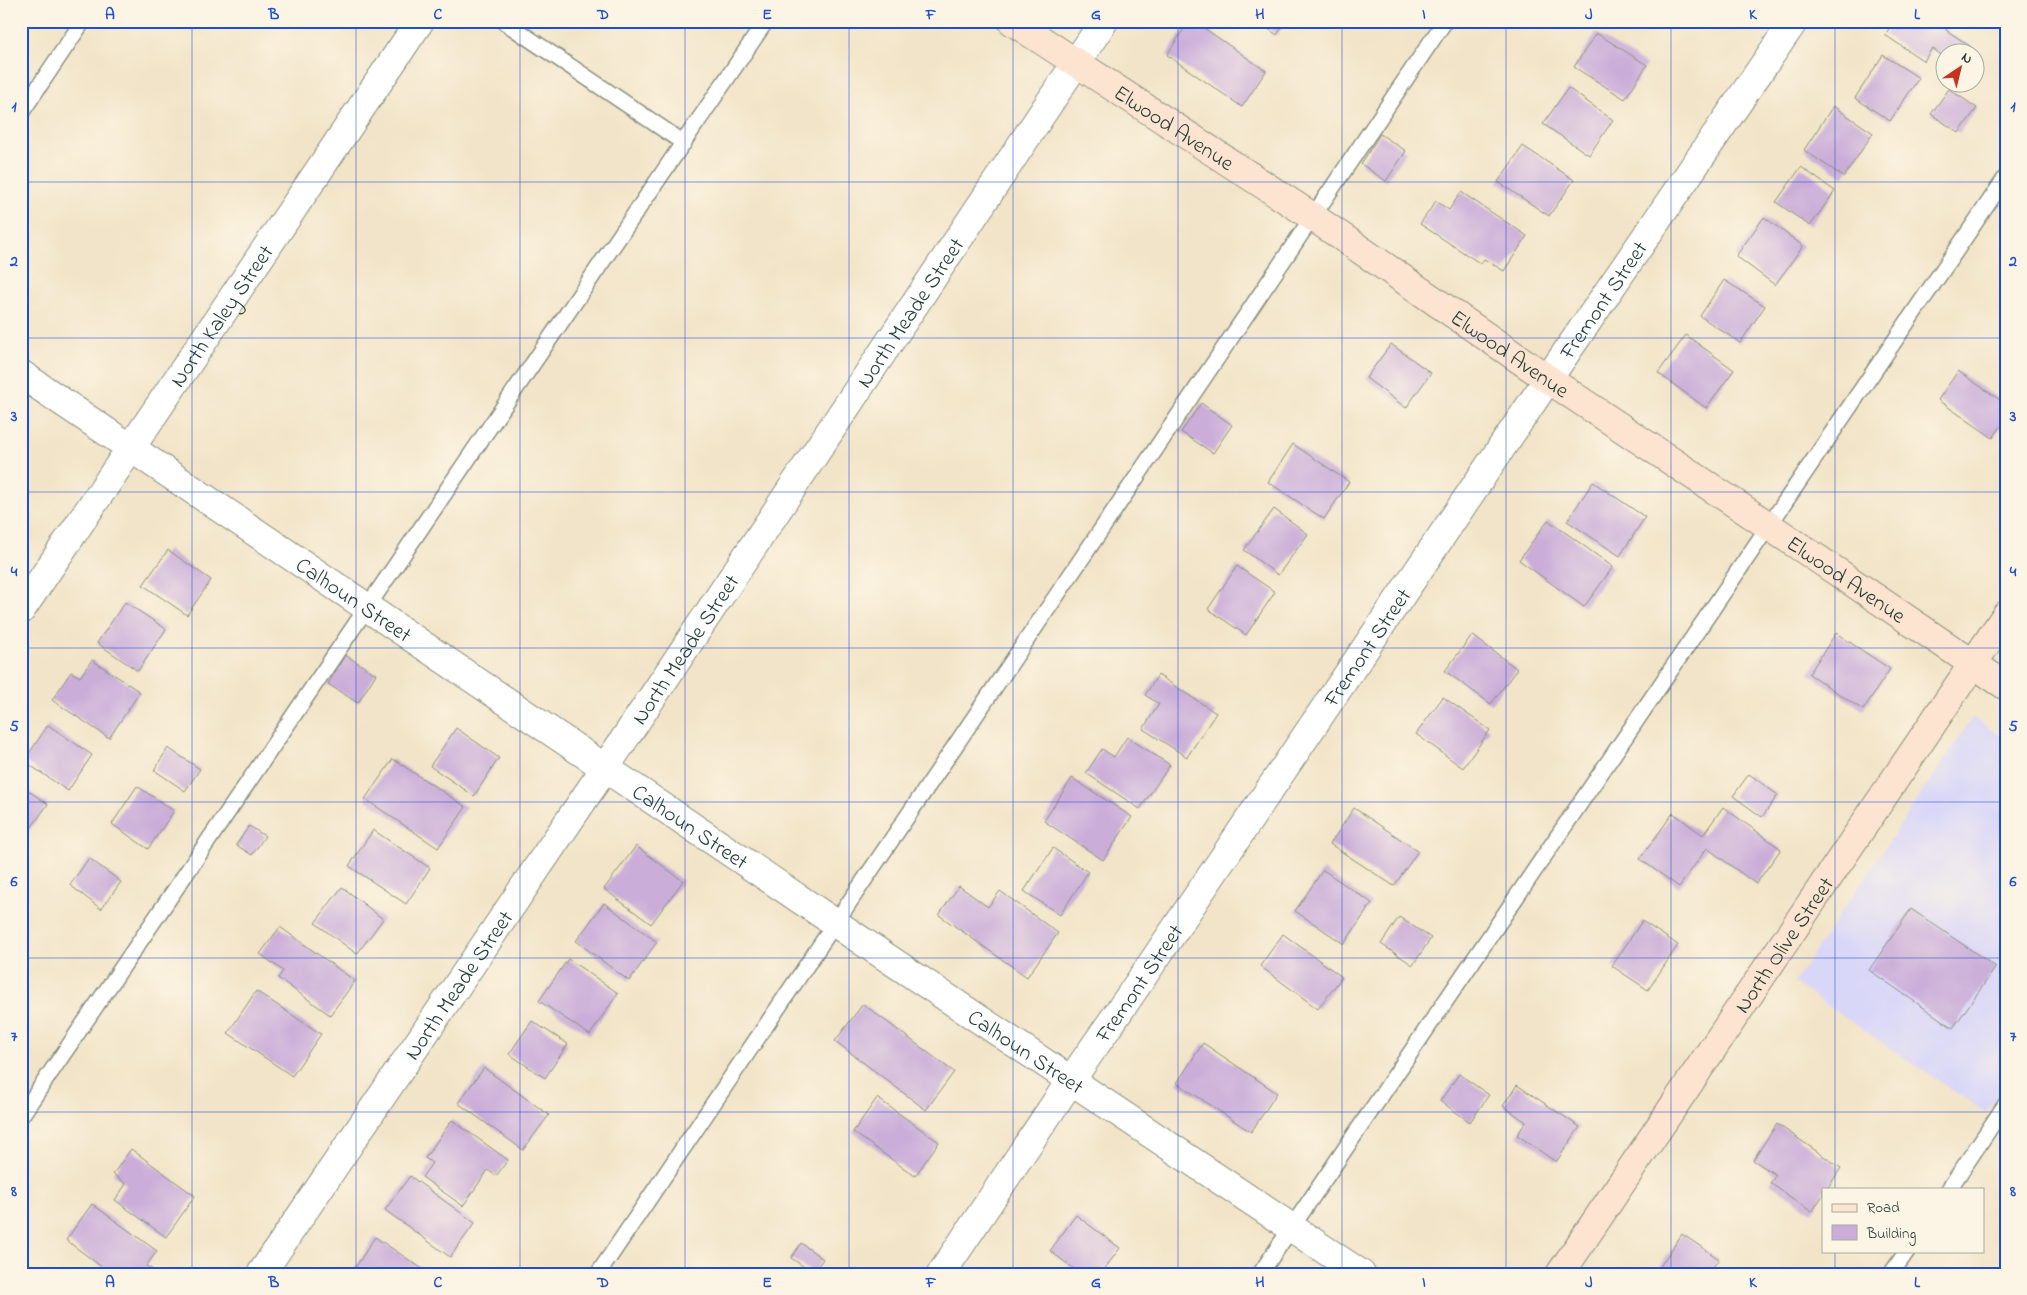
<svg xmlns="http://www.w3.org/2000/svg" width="2027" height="1295" viewBox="0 0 2027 1295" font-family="'Indie Flower',sans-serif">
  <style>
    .built { fill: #d9d7f8 }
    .building { fill: #caaed9 }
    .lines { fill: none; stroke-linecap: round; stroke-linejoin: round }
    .lane-casing { stroke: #88907e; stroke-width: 18 }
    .street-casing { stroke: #88907e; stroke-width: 30 }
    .secondary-casing { stroke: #88907e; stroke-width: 30 }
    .lane { stroke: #fff; stroke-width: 15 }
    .street { stroke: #fff; stroke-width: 28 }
    .secondary { stroke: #fde4d1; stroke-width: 28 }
    .grid { fill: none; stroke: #1d4ed8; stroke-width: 1; stroke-opacity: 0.55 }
    .labels { text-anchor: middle; stroke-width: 4; stroke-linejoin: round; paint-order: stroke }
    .street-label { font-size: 22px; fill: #1f3d34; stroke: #fcf5e5 }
    .neatline { fill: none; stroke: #1d4ed8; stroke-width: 2 }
    .grid-label { font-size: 16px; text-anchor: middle; font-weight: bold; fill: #1d4ed8 }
  </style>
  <rect width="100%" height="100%" fill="#fcf5e5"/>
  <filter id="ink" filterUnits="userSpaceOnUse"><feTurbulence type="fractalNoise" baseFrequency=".02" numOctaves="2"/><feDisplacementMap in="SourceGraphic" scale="10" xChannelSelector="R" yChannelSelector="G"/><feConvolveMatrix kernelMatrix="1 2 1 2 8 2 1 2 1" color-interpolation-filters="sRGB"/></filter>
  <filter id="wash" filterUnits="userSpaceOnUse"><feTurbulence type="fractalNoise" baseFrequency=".0096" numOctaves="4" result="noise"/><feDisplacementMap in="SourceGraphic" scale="20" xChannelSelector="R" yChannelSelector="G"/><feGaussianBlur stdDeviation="1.12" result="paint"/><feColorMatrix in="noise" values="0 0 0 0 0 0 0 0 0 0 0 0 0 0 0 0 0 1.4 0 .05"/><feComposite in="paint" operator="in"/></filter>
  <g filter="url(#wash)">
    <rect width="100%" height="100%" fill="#f2e4c8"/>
    <path class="built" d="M1973 717 2006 740V1083L1986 1113 1794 983Z"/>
    <g id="blocks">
      <path class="building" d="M1189 21H1194L1266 71 1242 107 1167 55Z
        M1257 21H1286L1277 35Z
        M1894 21H1951L1946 30 1970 46 1966 52H1944V57L1932 48 1924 61 1885 35Z
        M1596 33 1647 65 1625 99 1574 67Z
        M1883 55 1919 78 1890 121 1855 98Z
        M1568 88 1613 120 1589 155 1543 124Z
        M1949 89 1977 108 1959 133 1931 114Z
        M1833 106 1873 133 1844 177 1804 150Z
        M1380 134 1406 151 1386 181 1361 164Z
        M1523 146 1574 180 1549 216 1498 182Z
        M1801 167 1835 191 1810 226 1776 202Z
        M1461 192 1527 236 1504 271 1484 259 1481 264 1420 224 1436 201 1449 210Z
        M1764 217 1803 246 1775 285 1736 256Z
        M1724 280 1765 306 1740 343 1700 316Z
        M1686 335 1734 370 1706 408 1658 373Z
        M1391 344 1431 373 1406 408 1366 378Z
        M1958 371 2006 404V419L1993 438 1938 400Z
        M1201 403 1232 425 1213 453 1181 432Z
        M1293 444 1349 482 1324 519 1268 482Z
        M1593 482 1645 517 1620 556 1567 521Z
        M1274 509 1308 534 1278 575 1244 550Z
        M1548 520 1613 567 1584 607 1519 560Z
        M168 550 211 580 187 615 143 585Z
        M1237 566 1275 592 1246 635 1208 609Z
        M125 602 166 629 138 671 97 643Z
        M1836 633 1890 669 1863 710 1809 674Z
        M1472 635 1517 669 1491 704 1445 671Z
        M345 655 376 674 358 703 328 684Z
        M92 660 140 692 109 738 52 700 71 672 80 677Z
        M1158 675 1216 713 1187 757 1143 729 1159 704 1145 695Z
        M1443 697 1490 730 1463 768 1416 734Z
        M48 725 92 755 68 791 24 761Z
        M456 728 499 758 474 796 430 766Z
        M1127 737 1170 765 1140 809 1086 773 1102 749 1114 757Z
        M168 748 200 769 185 791 154 770Z
        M393 759 466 807 438 848 365 799Z
        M1749 774 1778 795 1762 817 1733 796Z
        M1072 778 1132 817 1103 860 1044 821Z
        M21 786 48 804 21 842Z
        M137 786 174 811 148 849 112 824Z
        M1723 807 1781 849 1756 884 1707 848 1679 887 1640 859 1673 813 1703 835Z
        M1354 808 1418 851 1394 886 1330 844Z
        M249 826 265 836 252 855 236 845Z
        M373 830 430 868 406 904 349 866Z
        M636 846 683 881 651 924 604 889Z
        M1053 848 1088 872 1060 915 1024 891Z
        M89 858 121 882 101 909 70 885Z
        M1323 870 1372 903 1344 944 1295 911Z
        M959 886 988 907 1000 891 1058 933 1027 977 939 915Z
        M342 887 383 919 357 954 315 923Z
        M604 903 657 942 629 981 576 941Z
        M1911 909 1996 967 1953 1028 1869 970Z
        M1399 917 1431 938 1413 965 1381 944Z
        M1642 921 1678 945 1648 990 1612 966Z
        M280 927 355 981 330 1015 278 978 283 971 260 954Z
        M1283 934 1342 977 1318 1009 1260 966Z
        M568 959 618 993 590 1035 539 1001Z
        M256 991 321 1034 292 1076 228 1033Z
        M863 1004 954 1072 926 1110 835 1041Z
        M532 1021 568 1044 545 1078 509 1054Z
        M1203 1043 1277 1093 1251 1132 1177 1083Z
        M484 1068 549 1115 523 1150 458 1103Z
        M1459 1074 1489 1095 1470 1122 1440 1101Z
        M1517 1085 1580 1127 1556 1162 1517 1135 1526 1122 1503 1106Z
        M877 1098 939 1142 915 1176 853 1132Z
        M452 1120 508 1160 496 1176 488 1170 463 1206 422 1177 432 1163 425 1158Z
        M1777 1124 1841 1168 1827 1189H1823V1195L1812 1212 1770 1183 1776 1175 1753 1160Z
        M131 1149 195 1196 166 1237 115 1200 126 1184 113 1174Z
        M410 1176 475 1223 450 1257 385 1210Z
        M92 1204 157 1251 146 1266 153 1270 150 1274H111L66 1240Z
        M1076 1215 1120 1248 1101 1274H1081L1050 1251Z
        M1682 1234 1719 1259 1713 1267 1722 1274H1655Z
        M375 1237 427 1272 426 1274H351Z
        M801 1243 823 1259 813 1273 791 1258Z"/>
    </g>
  </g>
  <g filter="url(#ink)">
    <use href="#blocks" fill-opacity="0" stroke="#88907e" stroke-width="1"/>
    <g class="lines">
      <defs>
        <path id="lane" d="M503 21 684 143
          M21 113 83 21
          M21 1116 766 21
          M1949 1189 2006 1104
          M598 1274 1445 21
          M1260 1274 2006 177
          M1891 1274 1907 1251"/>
        <g id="street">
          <path id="s1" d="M21 374 835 923 1361 1274"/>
          <path id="s2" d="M21 610 420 21"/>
          <path id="s3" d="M261 1274 605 768 1104 21"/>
          <path id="s4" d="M941 1274 1071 1080 1129 997 1548 379 1794 21"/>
        </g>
        <g id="secondary">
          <path id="s5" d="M1012 21 1313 217 1548 379 1769 526 2006 686"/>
          <path id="s6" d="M1560 1274 2006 615"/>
        </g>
      </defs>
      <use href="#lane" class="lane-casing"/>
      <use href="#street" class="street-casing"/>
      <use href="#secondary" class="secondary-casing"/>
      <use href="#lane" class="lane"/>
      <use href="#street" class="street"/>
      <use href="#secondary" class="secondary"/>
    </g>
  </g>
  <path class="grid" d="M192 21V1274M356 21V1274M520 21V1274M685 21V1274M849 21V1274M1013 21V1274M1178 21V1274M1342 21V1274M1506 21V1274M1671 21V1274M1835 21V1189M21 182H2006M21 338H2006M21 492H2006M21 648H2006M21 802H2006M21 958H2006M21 1112H2006M1835 1251V1274"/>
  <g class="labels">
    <g class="street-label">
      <text dy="8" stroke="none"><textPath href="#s5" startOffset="194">Elwood Avenue</textPath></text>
      <text dy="8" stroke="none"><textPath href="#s4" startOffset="1178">Fremont Street</textPath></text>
      <text dy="8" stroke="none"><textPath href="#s3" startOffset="1160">North Meade Street</textPath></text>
      <text dy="8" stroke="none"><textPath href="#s2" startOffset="356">North Kaley Street</textPath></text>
      <text dy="8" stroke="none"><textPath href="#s5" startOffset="599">Elwood Avenue</textPath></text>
      <text dy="8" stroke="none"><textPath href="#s5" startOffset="1004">Elwood Avenue</textPath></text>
      <text dy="8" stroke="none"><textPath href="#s1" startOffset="402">Calhoun Street</textPath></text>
      <text dy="8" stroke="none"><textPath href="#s4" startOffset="758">Fremont Street</textPath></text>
      <text dy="8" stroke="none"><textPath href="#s3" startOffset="755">North Meade Street</textPath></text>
      <text dy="8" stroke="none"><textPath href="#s1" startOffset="808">Calhoun Street</textPath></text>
      <text dy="8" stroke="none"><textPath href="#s6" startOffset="398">North Olive Street</textPath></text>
      <text dy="8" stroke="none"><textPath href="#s4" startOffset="352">Fremont Street</textPath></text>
      <text dy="8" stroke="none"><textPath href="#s3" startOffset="350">North Meade Street</textPath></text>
      <text dy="8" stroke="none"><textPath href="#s1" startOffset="1212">Calhoun Street</textPath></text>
    </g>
  </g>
  <rect width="2027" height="1295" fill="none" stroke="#fcf5e5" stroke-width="55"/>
  <rect x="1822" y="1188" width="162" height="65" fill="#fcf5e5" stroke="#a4ab9e"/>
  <rect x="1832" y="1204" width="25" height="8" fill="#fde4d1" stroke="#a4ab9e"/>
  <text x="1867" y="1212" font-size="15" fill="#1f3d34">Road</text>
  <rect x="1832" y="1225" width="25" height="15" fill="#caaed9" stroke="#a4ab9e"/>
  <text x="1867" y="1238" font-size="15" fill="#1f3d34">Building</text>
  <g transform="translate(1960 68) rotate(35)"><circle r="24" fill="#fcf5e5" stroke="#a4ab9e"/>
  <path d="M0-4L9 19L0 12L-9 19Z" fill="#c8321e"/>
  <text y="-8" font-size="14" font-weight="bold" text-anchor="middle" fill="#1f3d34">N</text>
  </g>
  <rect x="28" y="28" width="1972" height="1240" class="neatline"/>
  <g class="grid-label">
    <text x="110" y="19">A</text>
    <text x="274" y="19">B</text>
    <text x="438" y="19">C</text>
    <text x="603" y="19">D</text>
    <text x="767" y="19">E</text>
    <text x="931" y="19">F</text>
    <text x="1096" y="19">G</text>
    <text x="1260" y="19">H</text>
    <text x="1424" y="19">I</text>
    <text x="1589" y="19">J</text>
    <text x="1753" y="19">K</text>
    <text x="1917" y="19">L</text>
    <text x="14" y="111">1</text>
    <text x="2013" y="111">1</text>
    <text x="14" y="266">2</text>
    <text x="2013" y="266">2</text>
    <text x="14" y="421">3</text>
    <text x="2013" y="421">3</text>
    <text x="14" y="576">4</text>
    <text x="2013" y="576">4</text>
    <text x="14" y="731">5</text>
    <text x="2013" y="731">5</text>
    <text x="14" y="886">6</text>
    <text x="2013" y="886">6</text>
    <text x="14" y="1041">7</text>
    <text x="2013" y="1041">7</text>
    <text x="14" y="1196">8</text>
    <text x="2013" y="1196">8</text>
    <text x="110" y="1287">A</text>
    <text x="274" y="1287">B</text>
    <text x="438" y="1287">C</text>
    <text x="603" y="1287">D</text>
    <text x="767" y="1287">E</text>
    <text x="931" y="1287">F</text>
    <text x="1096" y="1287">G</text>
    <text x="1260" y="1287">H</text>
    <text x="1424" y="1287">I</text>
    <text x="1589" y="1287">J</text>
    <text x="1753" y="1287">K</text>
    <text x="1917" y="1287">L</text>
  </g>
</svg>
